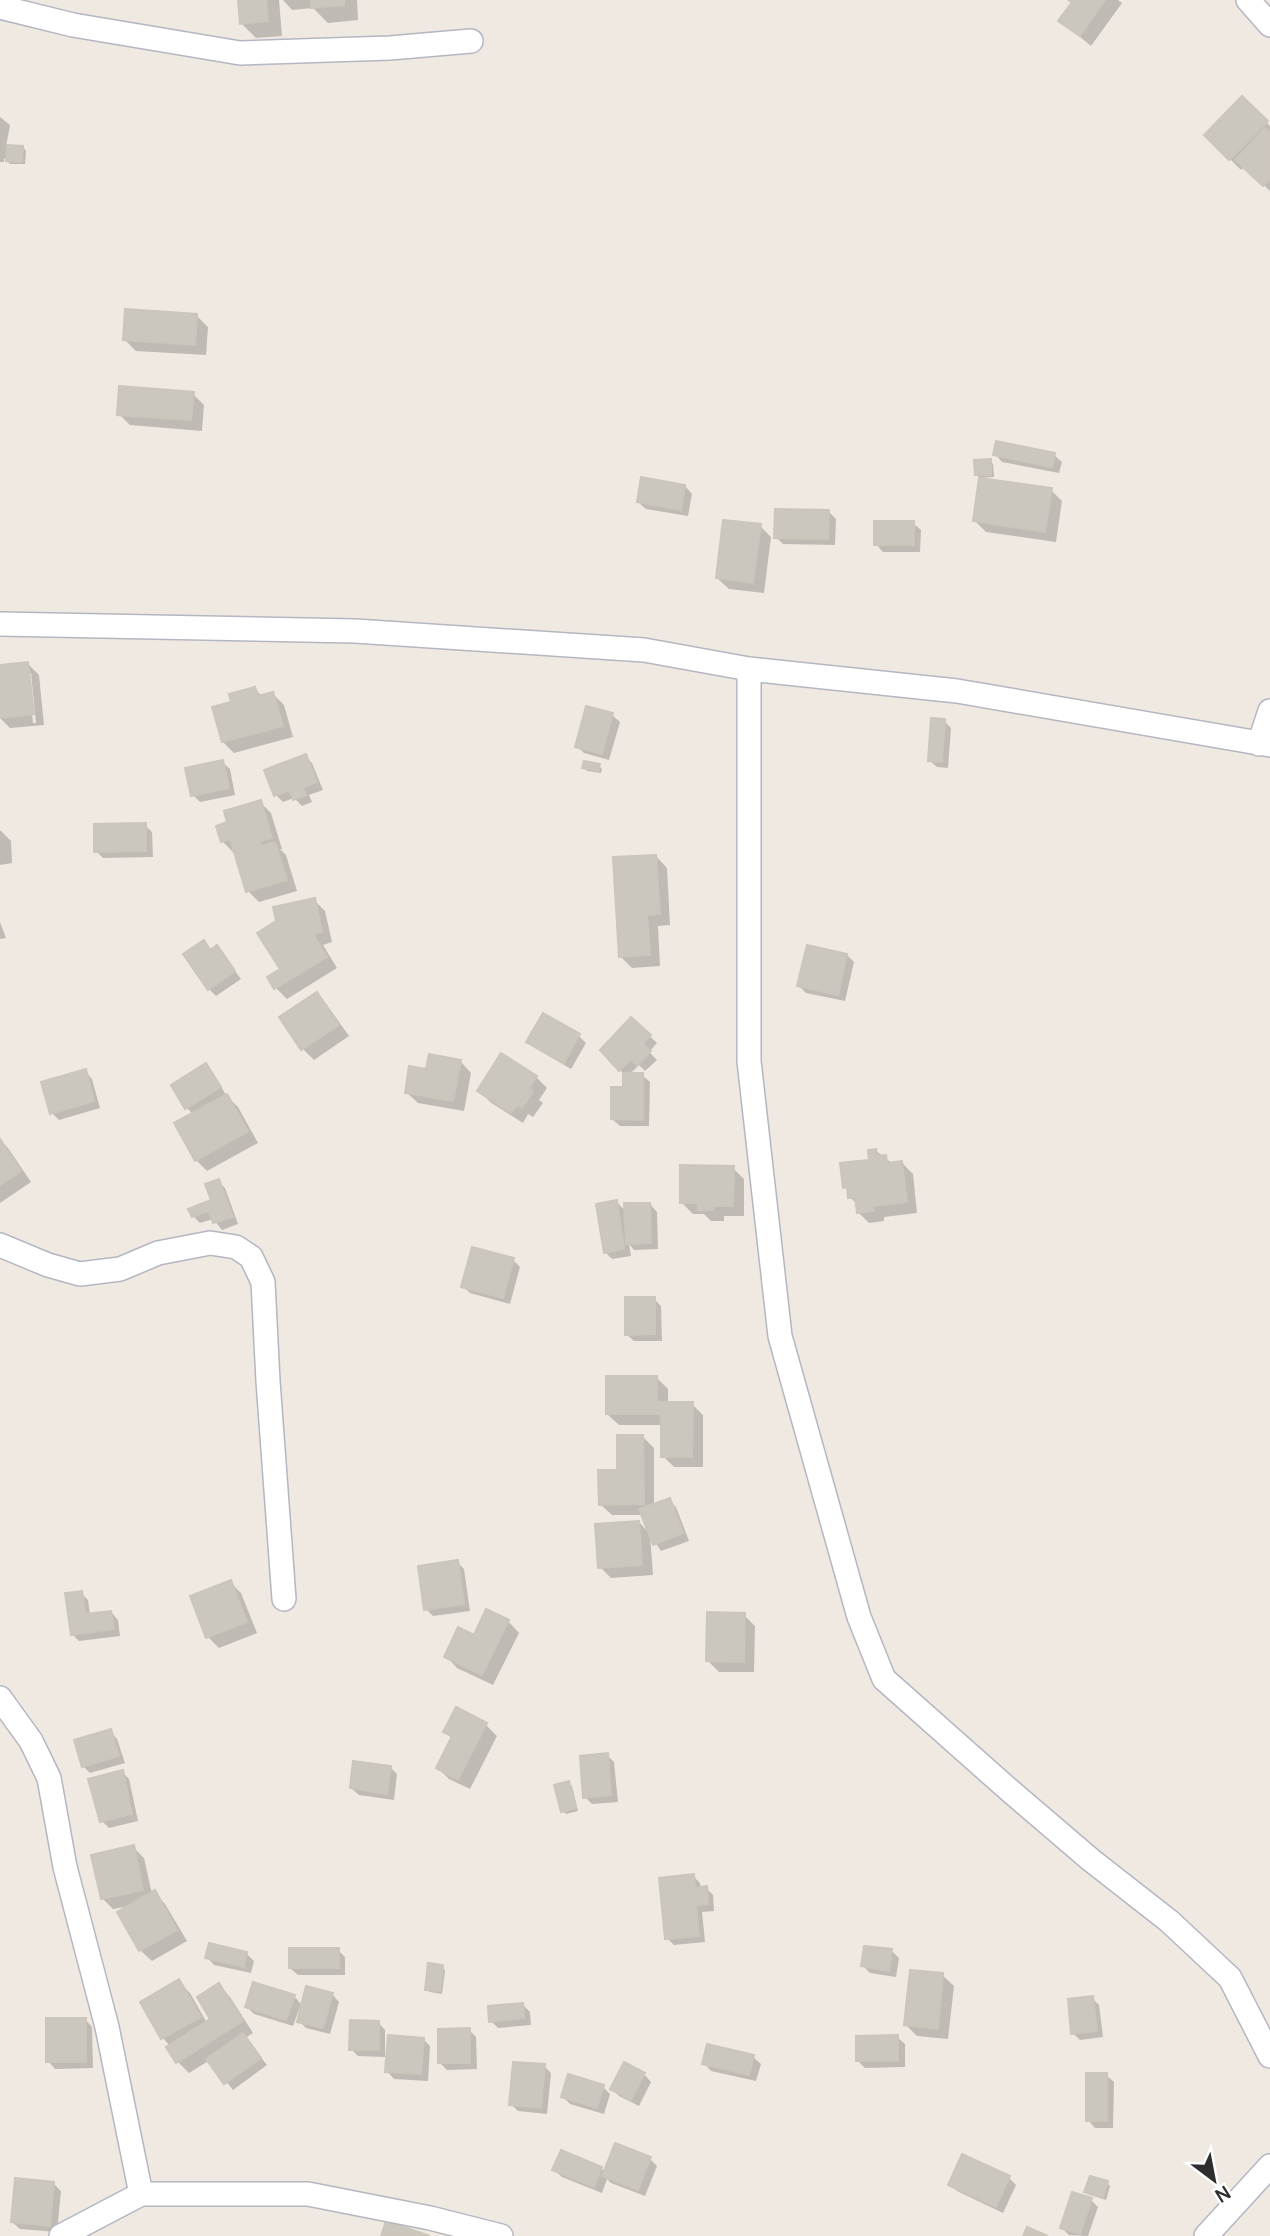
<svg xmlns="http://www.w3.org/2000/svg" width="1270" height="2236" viewBox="0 0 1270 2236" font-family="Manrope,sans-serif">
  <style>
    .shadow { fill: #0003; fill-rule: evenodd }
    .building { fill: #cbc7bf; stroke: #cbc5ba; stroke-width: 2 }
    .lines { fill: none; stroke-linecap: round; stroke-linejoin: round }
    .minor-casing { stroke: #b4b7c1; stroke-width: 26 }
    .minor { stroke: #fff; stroke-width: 23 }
  </style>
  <rect width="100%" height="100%" fill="#efe9e1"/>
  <path class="shadow" d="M239 0H279L282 36 256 38 241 23Z
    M283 0H357L358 20 328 23 313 8 292 10Z
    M1067 0H1118L1122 3 1091 46 1061 21 1073 4Z
    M1242 99 1270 126V191L1245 166 1241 170 1206 135Z
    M0 117 10 125 6 147H23L26 151 25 164H10L4 158V162H0Z
    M196 315 208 327 206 355 136 351 125 340Z
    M193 394 204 405 202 431 130 425 119 414Z
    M995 454 1054 455 1062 462 1059 473 1002 462Z
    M990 461 993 464 994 477 980 478 976 475Z
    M685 486 692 494 688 516 646 509 638 502Z
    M1051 490 1062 501 1056 542 986 532 975 521Z
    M829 512 836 519 835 545 783 544 776 537Z
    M913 523 921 530 920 552H883L876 544Z
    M760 526 771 537 764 593 729 589 717 578Z
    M28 664 39 675 44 725 10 728 0 718V666ZM28 673H31L36 723H33Z
    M255 689 263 697 273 694 284 705 293 737 234 753 223 742 233 704Z
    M612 715 620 722 609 760 584 753 577 746Z
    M944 721 951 728 948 768 937 767 929 760Z
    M305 756 312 763 323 790 309 795 312 802 302 806 294 798 283 802 276 795 267 771Z
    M222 762 230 769 235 795 200 802 193 795Z
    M599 766 602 769 601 773 587 771 584 768Z
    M260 802 271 813 282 849H280L286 855 297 891 259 902 248 891 235 851 233 852 222 841 229 823Z
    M145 825 152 832 153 857 103 858 96 851Z
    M0 830 11 841 12 863 0 865Z
    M656 856 667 868 670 925 658 926 660 966 632 968 620 956Z
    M314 900 325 911 332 942 323 945 337 968 287 999 276 988Z
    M0 922 6 938 0 939Z
    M203 942 212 951 217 947 241 979 216 996 209 989Z
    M847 955 854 962 845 1001 806 993 799 986Z
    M316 994 327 1005 349 1036 314 1060 303 1049 281 1018Z
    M631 1019 657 1043 649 1052 657 1060 645 1071 639 1065 629 1075H642L650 1082 649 1126H620L612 1119 625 1089V1075L611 1061Z
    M579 1036 586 1043 571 1069 535 1048 528 1041Z
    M460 1061 471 1073 464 1111 418 1103 406 1092 428 1071Z
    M206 1066 213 1073 226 1095 238 1107 258 1143 207 1171 196 1160 194 1115 187 1108Z
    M85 1071 92 1079 100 1108 59 1120 52 1113Z
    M536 1077 547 1088 539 1100 543 1103 533 1117 528 1114 523 1123 490 1102 479 1090Z
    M0 1140 8 1148 31 1182 0 1203Z
    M876 1151 893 1164 902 1163 913 1174 917 1213 884 1217V1221L869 1223 858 1212V1205L850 1197 849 1191 844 1187 871 1162Z
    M733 1168 744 1179V1216H724V1221H711L704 1214H693L682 1203Z
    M218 1181 225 1188 238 1224 222 1230 213 1219 200 1223 193 1216 213 1201Z
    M617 1202 626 1212 650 1204 657 1212 658 1249 634 1250 629 1244 631 1256 612 1259 605 1252Z
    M513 1260 520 1267 510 1304 470 1293 463 1286Z
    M654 1299 661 1306 662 1341H634L626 1334Z
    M657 1378 668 1389V1404H692L703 1415V1467H674L663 1456V1425H619L607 1414Z
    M642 1436 654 1448V1506L669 1500 676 1507 689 1541 661 1551 650 1535 653 1575 611 1578 600 1567 639 1522 650 1534 643 1515H612L600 1504Z
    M457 1562 464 1569 470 1611 433 1616 426 1609Z
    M230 1582 241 1593 257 1633 219 1648 208 1637Z
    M81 1593 88 1600 90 1615 111 1612 118 1620 120 1636 79 1641 72 1634Z
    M744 1615 755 1626 754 1672H719L708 1661Z
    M508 1621 519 1633 493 1685 457 1668 446 1656Z
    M456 1710 486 1725 497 1736 470 1789 449 1779 438 1768 452 1739 445 1731Z
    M110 1731 117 1739 125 1763 90 1773 83 1766Z
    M607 1755 614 1762 618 1802 592 1804 585 1797Z
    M390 1767 397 1774 394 1800 359 1795 351 1788Z
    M122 1772 129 1779 138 1821 109 1828 102 1821Z
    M569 1783 572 1786 578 1811 566 1814 563 1811Z
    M133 1847 144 1858 152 1894 154 1892 165 1904 187 1941 152 1961 140 1950 130 1906 113 1909 102 1898Z
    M693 1876 700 1883 701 1889 706 1888 713 1895 714 1911 702 1912 705 1942 674 1945 667 1938Z
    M338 1950 345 1957V1975H298L290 1968Z
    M892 1951 899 1958 896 1977 870 1973 863 1966Z
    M247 1954 254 1961 251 1973 214 1965 207 1957Z
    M442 1967 445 1970 442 1994 430 1992 427 1989Z
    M942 1975 954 1986 948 2039 917 2036 906 2025Z
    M179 1982 190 1993 207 2023 213 2020 219 1985 230 1997 253 2033 245 2038 267 2065 233 2090 210 2060 189 2073 178 2062 168 2047 170 2046 163 2038 142 2002Z
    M332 1994 339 2002 330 2034 306 2028 299 2021Z
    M294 1996 301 2004 293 2026 254 2014 247 2007Z
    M1092 1998 1099 2005 1103 2037 1080 2040 1073 2033Z
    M522 2004 530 2012 531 2025 498 2028 491 2021Z
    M85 2019 92 2027 93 2068 55 2069 48 2061Z
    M378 2022 385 2030V2057L358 2056 351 2049Z
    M469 2030 476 2037 477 2069 447 2070 440 2063Z
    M897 2037 905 2044V2067L865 2068 858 2061Z
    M423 2039 430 2046 428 2081 394 2079 387 2071Z
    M753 2057 761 2064 756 2081 711 2071 704 2063Z
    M544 2066 551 2073 547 2114 518 2111 511 2104Z
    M644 2074 651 2082 639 2106 619 2096 612 2089Z
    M1106 2075 1114 2082 1113 2128H1095L1088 2120Z
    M603 2087 610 2094 604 2114 570 2104 563 2097Z
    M650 2159 657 2166 645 2196 611 2183 607 2179 602 2193 562 2177 554 2170 601 2168 605 2172Z
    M1009 2178 1016 2185 1003 2213 957 2191 950 2184Z
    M1107 2183 1110 2186 1106 2200 1086 2192Z
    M54 2184 61 2191 57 2232 20 2229 12 2222Z
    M1091 2200 1098 2207 1088 2236 1069 2235 1062 2228Z"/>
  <path class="building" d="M238 0H266L268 21 240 24Z
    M311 0H344V5L311 8Z
    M1069 0H1105L1080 36 1058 21 1072 2Z
    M1242 96 1268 121 1229 160 1204 135Z
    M1265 128 1270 132V179L1263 186 1235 160Z
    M7 145 23 146 22 162 6 161Z
    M125 309 197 314 195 345 123 340Z
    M119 386 194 392 191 420 117 415Z
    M996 441 1055 453 1052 467 993 455Z
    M991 459V475H975L974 460Z
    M641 477 685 485 681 510 637 502Z
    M979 478 1052 488 1045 532 973 521Z
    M775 509 829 510 828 539 774 538Z
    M723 520 761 524 753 583 716 578Z
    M874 521H914V545H874Z
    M28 662 34 714 0 718V665Z
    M255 687 258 696 273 692 283 726 222 742 212 707 231 702 229 694Z
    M586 706 613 713 602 754 575 747Z
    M931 718 945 719 942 762 928 761Z
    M306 754 317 782 303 788 306 795 293 800 289 790 274 796 264 770Z
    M223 760 229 788 191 796 185 768Z
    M584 761 600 764 598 771 582 768Z
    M261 800 272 838 260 841 262 846 275 842 287 880 246 892 230 839 221 842 216 826 227 822 224 811Z
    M146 823V851L94 852V824Z
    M656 855 660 914 647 915 650 955 619 957 613 857Z
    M315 898 322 932 313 934 327 957 274 989 267 977 280 969 257 933 276 921 273 907Z
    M204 940 210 950 217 945 235 971 208 990 183 954Z
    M807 945 847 954 838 995 797 986Z
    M317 992 339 1025 301 1050 279 1017Z
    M543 1013 580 1034 564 1063 526 1042Z
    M631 1017 651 1035 643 1044 651 1051 637 1066 631 1059 619 1071 600 1050Z
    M501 1053 537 1076 529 1088 533 1091 522 1108 517 1105 511 1113 477 1091Z
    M429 1054 461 1060 453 1101 405 1093 409 1066 426 1069Z
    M206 1063 221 1087 185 1109 171 1085Z
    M86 1069 94 1101 50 1114 41 1082Z
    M623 1073H643V1120L611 1119V1087H623Z
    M227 1094 248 1131 195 1161 174 1123Z
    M0 1139 21 1171 0 1185Z
    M876 1149 877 1156 886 1155 887 1163 902 1161 907 1202 873 1206 874 1211 857 1213 855 1197 848 1198 847 1187 843 1188 840 1163 869 1160 868 1150Z
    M680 1165 734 1166 733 1206H713V1210H698V1203H680Z
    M219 1179 233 1217 213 1223 209 1211 192 1217 188 1209 211 1200 205 1184Z
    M617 1200 624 1249 604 1253 596 1204Z
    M624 1203H650L651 1243 626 1244Z
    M472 1247 514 1258 503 1298 461 1287Z
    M625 1297H655V1334L625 1335Z
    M606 1376H657V1402H693L692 1457H661V1414H606Z
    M617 1435H643L644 1504 599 1505 598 1470H617Z
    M670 1498 683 1533 653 1545 639 1509Z
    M639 1521 642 1565 598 1568 595 1524Z
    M458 1560 464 1604 424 1610 418 1566Z
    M231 1580 247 1622 206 1638 190 1596Z
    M82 1591 85 1614 111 1611 114 1629 71 1635 65 1593Z
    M486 1609 509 1620 482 1675 444 1657 458 1627 474 1635Z
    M707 1612 745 1613 744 1662 706 1661Z
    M456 1707 487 1723 458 1780 436 1768 452 1736 443 1732Z
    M111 1729 119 1756 82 1767 74 1740Z
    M608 1753 611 1795 583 1798 580 1756Z
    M353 1761 391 1766 387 1794 350 1788Z
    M123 1770 132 1814 100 1822 88 1779Z
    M569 1781 576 1808 561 1812 554 1785Z
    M134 1845 143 1890 101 1899 91 1855Z
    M694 1874 695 1888 707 1886 708 1904 696 1905 699 1936 665 1939 659 1878Z
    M155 1890 177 1930 139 1951 117 1912Z
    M209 1943 247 1952 244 1967 205 1958Z
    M864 1946 892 1949 889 1971 861 1966Z
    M289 1948H339V1968H289Z
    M428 1963 443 1965 440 1991 425 1990Z
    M910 1970 943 1973 938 2029 904 2025Z
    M179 1979 201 2017 161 2039 140 2002Z
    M253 1982 295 1995 286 2020 245 2007Z
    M219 1983 243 2021 176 2063 166 2047 210 2019 197 1997Z
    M306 1986 333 1993 323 2028 297 2022Z
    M1093 1996 1097 2031 1071 2034 1068 1999Z
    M523 2003 524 2018 489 2022 488 2006Z
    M46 2018H86V2062H46Z
    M350 2020 379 2021V2050H349Z
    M470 2028V2063H438V2029Z
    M243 2033 261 2058 224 2084 206 2059Z
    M388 2035 424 2038 421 2074 385 2072Z
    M898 2035V2061H856V2036Z
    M707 2044 754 2055 749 2075 702 2064Z
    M513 2062 545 2064 541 2108 509 2105Z
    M624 2062 645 2073 631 2100 610 2089Z
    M1086 2073H1107V2121H1086Z
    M568 2074 604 2085 597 2108 561 2097Z
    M615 2143 651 2157 638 2190 602 2176Z
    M561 2150 602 2167 594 2187 552 2170Z
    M962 2154 1010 2176 996 2207 948 2185Z
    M1090 2176 1108 2181 1103 2198 1084 2192Z
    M15 2178 54 2182 50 2226 11 2222Z
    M1072 2192 1092 2198 1080 2234 1060 2228Z
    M386 2221 430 2236H381Z
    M1027 2227 1048 2236H1023Z"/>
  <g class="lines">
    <defs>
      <path id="minor" d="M1248 0 1270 25
        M0 7 73 25 240 53 390 48 471 41
        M0 624 355 631 644 650 749 669 957 691 1270 745
        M749 669V1061L780 1336 859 1617 884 1679 1008 1789 1091 1860 1169 1921 1230 1978 1270 2056
        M1259 744 1270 711
        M0 1245 48 1265 80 1274 120 1269 158 1253 210 1243 236 1247 251 1257 263 1282 268 1381 284 1599
        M0 1698 31 1741 49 1778 65 1867 107 2027 141 2194
        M61 2236 141 2194H308L430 2218 501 2236
        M1206 2236 1270 2166"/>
    </defs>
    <use href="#minor" class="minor-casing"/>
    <use href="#minor" class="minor"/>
  </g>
  <g transform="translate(1214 2180) rotate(148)" stroke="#ffffff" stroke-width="5" paint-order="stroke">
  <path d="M0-5L12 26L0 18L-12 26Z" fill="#2e2e2e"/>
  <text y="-10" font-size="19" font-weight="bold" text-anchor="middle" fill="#2e2e2e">N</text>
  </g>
</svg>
